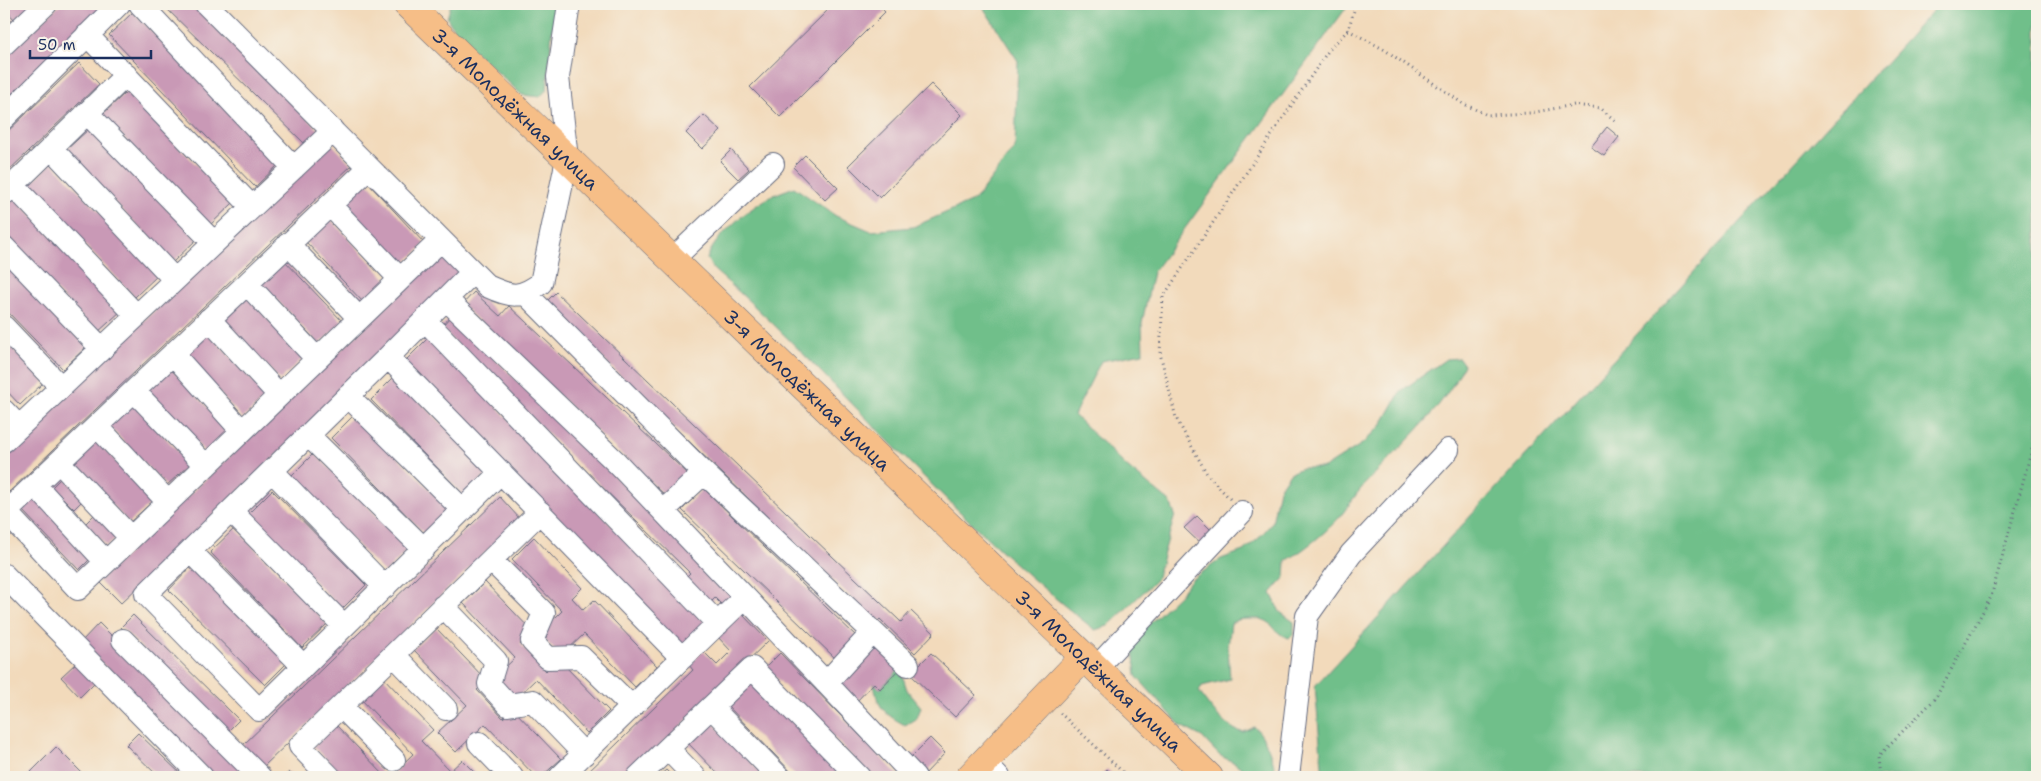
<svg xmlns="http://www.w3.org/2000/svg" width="2041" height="781" viewBox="0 0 2041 781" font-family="'Shantell Sans',sans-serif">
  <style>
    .forest { fill: #70bf8a; stroke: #467774 }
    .building { fill: #c999b6 }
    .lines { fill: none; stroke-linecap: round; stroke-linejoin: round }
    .minor-casing { stroke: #666b7f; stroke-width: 24 }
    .major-casing { stroke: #666b7f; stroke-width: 29 }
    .path { stroke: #666b7f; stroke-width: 3; stroke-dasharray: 1 4; stroke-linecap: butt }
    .minor { stroke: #fff; stroke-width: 22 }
    .major { stroke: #f6be87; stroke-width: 28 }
    .labels { text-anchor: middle; stroke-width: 4; stroke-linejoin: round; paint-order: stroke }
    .street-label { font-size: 19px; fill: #1b2f5e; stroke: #f7f3e8 }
  </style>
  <rect width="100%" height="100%" fill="#f7f3e8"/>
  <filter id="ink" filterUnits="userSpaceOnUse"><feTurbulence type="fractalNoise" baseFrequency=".02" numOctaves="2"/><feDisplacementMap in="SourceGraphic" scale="10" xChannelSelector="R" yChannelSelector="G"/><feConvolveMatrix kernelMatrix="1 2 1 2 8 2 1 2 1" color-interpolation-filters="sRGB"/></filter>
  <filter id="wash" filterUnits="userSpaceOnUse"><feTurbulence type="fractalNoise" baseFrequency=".0096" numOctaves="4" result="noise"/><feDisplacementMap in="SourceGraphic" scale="20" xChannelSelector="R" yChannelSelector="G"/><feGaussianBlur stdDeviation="1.12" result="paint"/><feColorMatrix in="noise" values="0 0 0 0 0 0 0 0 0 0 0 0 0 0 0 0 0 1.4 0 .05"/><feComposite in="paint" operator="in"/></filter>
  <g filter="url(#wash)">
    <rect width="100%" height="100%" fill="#f2dabb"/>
    <path class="forest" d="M451 4H559L552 31 547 89 540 97 522 95 458 36 447 18Z
      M981 4H1349L1153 272 1142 323 1143 353 1101 361 1074 415 1127 467 1170 502 1175 515 1156 580 1108 626 1095 630C1012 566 937 491 864 416 815 366 767 315 714 270L707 259C714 237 745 212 765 200 773 194 785 191 794 187L836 216 871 231 913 227 975 200 1015 148 1018 61Z
      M1939 4H2037V777H1323L1315 686Z
      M1459 358 1464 365C1440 413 1400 447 1364 485 1355 495 1348 507 1339 518 1324 534 1304 550 1286 561L1285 577 1271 593 1280 612 1294 622V634L1289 638C1269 632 1276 617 1251 619 1242 619 1238 619 1231 623L1228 647 1230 679 1202 686 1199 691C1205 702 1229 732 1243 732 1247 731 1251 729 1254 727 1265 734 1275 764 1276 777H1253L1235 763 1219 755 1202 737 1181 726 1136 676 1133 646 1143 630 1180 594 1191 580 1221 559 1243 551 1258 539 1272 523 1279 489 1290 473 1302 468H1324L1362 444 1381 426 1401 391 1446 359Z
      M900 668 907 690 921 707 917 718 905 725C884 714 877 707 874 683L880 689Z"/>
    <g id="blocks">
      <path class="building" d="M4 4H32L15 20 4 8Z
        M61 4H108L4 101V57Z
        M162 4H191L319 130 305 144Z
        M834 4H877L885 12 780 117 750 87Z
        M133 12 279 164 255 187 109 35Z
        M79 63 99 84 4 175V135Z
        M931 84 962 115 880 198 848 166Z
        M126 92 233 203 209 226 102 115Z
        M704 115 721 131 702 149 686 133Z
        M1607 127 1619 137 1604 156 1591 147Z
        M90 128 197 239 173 262 65 151Z
        M331 143 352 165 9 492 4 486V454Z
        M731 150 749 169 738 179 720 161Z
        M805 155 838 188 825 200 793 167Z
        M52 163 159 274 135 297 28 186Z
        M366 181 425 244 401 266 342 204Z
        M15 198 122 310 97 333 4 236V209Z
        M329 218 388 281 364 303 305 241Z
        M442 254 464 277 121 603 99 581Z
        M4 259 87 346 63 369 4 308Z
        M283 259 343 322 319 344 260 282Z
        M474 292 500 316 509 306 687 473 666 496 462 305Z
        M556 292 901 622 911 611 934 633 915 653 880 619 877 622 545 303Z
        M245 295 304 357 280 380 221 317Z
        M451 316 737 596 725 608 715 598 708 605 683 580 690 573 440 328Z
        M208 333 267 396 243 418 184 356Z
        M429 337 706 623 679 649 403 363Z
        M4 340 44 382 20 405 4 388Z
        M169 367 229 430 205 452 146 390Z
        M395 376 489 472 465 496 371 400Z
        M131 401 190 464 166 486 107 424Z
        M355 414 449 509 425 534 331 438Z
        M94 438 153 501 129 523 70 460Z
        M314 453 409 548 385 573 290 477Z
        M63 476 85 498 74 509 52 487Z
        M703 488 858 638 837 660 682 510Z
        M272 490 366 585 342 609 248 514Z
        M35 495 93 556 79 570 21 509Z
        M500 497 520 519 262 768 242 746Z
        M96 513 118 535 107 546 85 524Z
        M1197 516 1217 536 1205 548 1184 528Z
        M235 528 327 624 302 648 210 552Z
        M534 537 582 588 572 598 583 610 594 600 657 666 635 687 584 634 561 656 539 634 562 611 512 559Z
        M193 565 289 661 265 685 169 590Z
        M485 582 533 632 520 644 546 671 558 659 609 711 587 733 536 679 512 702 491 681 515 658 463 603Z
        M741 613 768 641 628 777H583L693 670 689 665 703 651 717 665 731 651 717 636Z
        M133 615 239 720 227 732 121 627Z
        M99 623 252 777H214L81 642Z
        M436 628 487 681 477 690 503 718 513 709 561 759 541 777H536L485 724 456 752 437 733 467 705 413 649Z
        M871 641 900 668 880 689 874 683 854 704 831 683Z
        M780 653 900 777H872L766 667Z
        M931 653 976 695 955 717 910 674Z
        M76 663 95 682 80 697 61 677Z
        M382 676 433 730 421 741 450 771 462 760 479 777H389L413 754 360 698Z
        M751 679 846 777H796L725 703Z
        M709 719 765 777H721L686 741Z
        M336 725 386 777H344L314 746Z
        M138 733 184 777H159L126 745Z
        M930 738 945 753 924 775 908 760Z
        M56 747 86 777H26Z
        M1107 769 1115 777H1099Z
        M666 770 673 777H658Z
        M289 772 294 777H283Z"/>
    </g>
  </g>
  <g filter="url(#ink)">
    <use href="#blocks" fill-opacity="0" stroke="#666b7f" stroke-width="1"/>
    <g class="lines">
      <defs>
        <path id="minor" d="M140 4 294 168
          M206 4 487 286C511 297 520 299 541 283L567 159 558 77 569 4
          M87 35 252 207
          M4 44 46 4
          M87 113 214 243
          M4 118 119 4
          M51 148 175 280
          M13 185 137 316
          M4 194 126 75
          M330 205 400 279
          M288 244 359 318
          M4 247 102 349
          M672 260 773 164
          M247 284 317 359
          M526 294 704 473 908 665
          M446 299 617 463 745 597
          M209 319 279 395
          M425 320 718 624
          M4 327 61 387
          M173 354 242 431
          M388 357 473 272
          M134 391 206 466
          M348 396 463 510
          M4 411 19 427
          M97 426 168 502
          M308 435 424 549
          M4 441 333 131
          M59 462 131 538
          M272 471 385 587
          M501 472 259 710 146 594 388 357 682 658 745 597 915 777
          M35 485 106 562
          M4 510 78 589 441 240
          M231 511 344 626
          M663 511 704 473
          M4 514 369 168
          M190 551 303 666
          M491 560 544 613 532 641 548 658 581 657 632 707
          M4 575 202 777
          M443 606 496 661 489 684 508 705 533 701 584 754
          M123 640 260 777
          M394 655 446 709
          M1096 668 1242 512
          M826 683 873 632
          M341 706 394 760
          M711 707 779 777
          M479 743 512 777
          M668 749 695 777
          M984 762 999 777
          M330 777 300 746 540 512
          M560 777 682 658
          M638 777 752 668 859 777
          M1288 777 1307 616 1351 554 1448 450"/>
        <g id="major">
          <path id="s1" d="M407 4 1209 777"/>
          <path d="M970 777 1084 657"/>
        </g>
      </defs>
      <use href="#minor" class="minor-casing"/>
      <use href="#major" class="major-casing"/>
      <path class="path" d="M1348 30 1385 50 1462 103 1487 115 1530 113 1574 105 1600 108 1617 122
        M1230 499 1207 474 1176 418 1160 353 1163 297 1328 51 1348 30 1356 4
        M1060 713 1128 777
        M1881 777 1879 755 1935 699 1991 597 2037 431"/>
      <use href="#minor" class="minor"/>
      <use href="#major" class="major"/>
    </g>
  </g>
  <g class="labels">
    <g class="street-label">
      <text dy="7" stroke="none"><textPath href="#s1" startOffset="151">3-я Молодёжная улица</textPath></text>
      <text dy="7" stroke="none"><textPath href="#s1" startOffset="556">3-я Молодёжная улица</textPath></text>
      <text dy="7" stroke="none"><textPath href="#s1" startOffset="961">3-я Молодёжная улица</textPath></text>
    </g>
  </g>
  <rect width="2041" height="781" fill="none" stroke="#f7f3e8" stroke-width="20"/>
  <path d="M30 50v8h121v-8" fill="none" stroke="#1b2f5e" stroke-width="2.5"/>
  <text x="38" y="50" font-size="15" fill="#1b2f5e" stroke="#f7f3e8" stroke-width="4" paint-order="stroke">50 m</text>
</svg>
